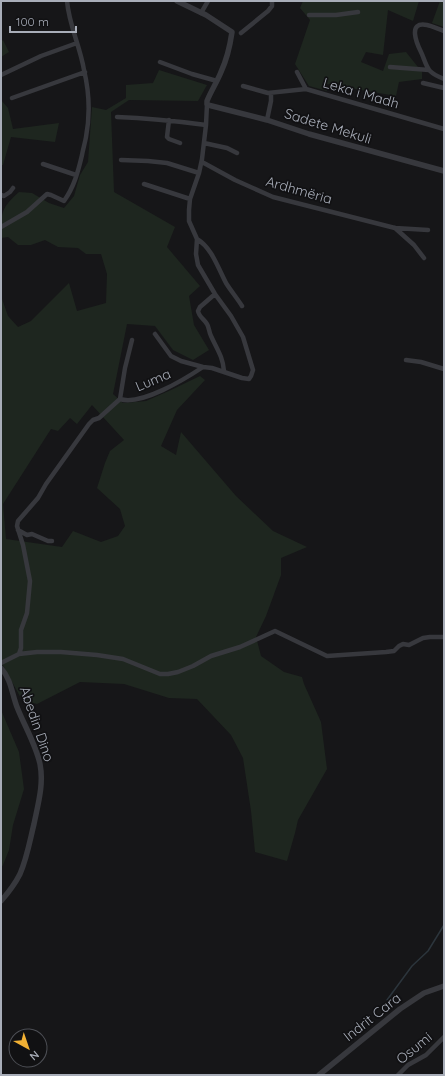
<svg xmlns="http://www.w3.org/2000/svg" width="445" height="1076" viewBox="0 0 445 1076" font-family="Quicksand,sans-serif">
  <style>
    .green { fill: #1e261f; fill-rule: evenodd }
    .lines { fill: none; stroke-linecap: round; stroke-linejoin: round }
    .stream { stroke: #2c353c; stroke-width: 1.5 }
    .minor { stroke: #37383d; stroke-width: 4.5 }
    .tertiary { stroke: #37383d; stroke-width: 5.5 }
    .labels { text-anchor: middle; stroke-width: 3.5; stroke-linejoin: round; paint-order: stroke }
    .street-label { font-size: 14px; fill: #a8adb8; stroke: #111113 }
  </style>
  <rect width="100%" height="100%" fill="#161618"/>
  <path class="green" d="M303 1H419L413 21 388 10 383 55 366 52 361 62 383 71 389 54 406 52 422 72V79L399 82 396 96 327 84V91L309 86 295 64 310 20 300 8Z
    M440 1H444V27L432 23Z
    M3 40 9 52 1 57V42Z
    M159 70 207 85 198 101 129 100 111 112 114 192 175 227 167 247 200 286 189 296 194 325 209 350 193 360 173 350 155 326 127 324 113 394 123 403 146 401 171 390 200 376 205 380 177 410 161 446 176 455 181 432 236 496 273 531 307 547 281 558V575L266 616 256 637 261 656 284 672 302 677 304 684 321 722 327 769 298 820 295 833 287 861 255 852 251 811 243 758 231 735 197 699 169 698 124 684 80 682 37 704 22 700 1 662V296L8 316 18 327 31 321 69 283 77 311 106 303 107 274 101 254H86L78 248 58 247 45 240 31 245H18L8 237 1 238C1 214 0 209 19 192L32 193 49 203 64 208 74 196 80 175 88 162 92 107 106 110 126 98V85L153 83ZM92 405 124 440 110 451 105 463 97 488 120 509 125 526 118 536 101 542 73 531 62 547 6 539 3 504 51 429 58 431 70 418 77 424Z
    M1 100 8 108 13 129 59 123 55 142 11 137 3 165H1Z
    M1 710 19 752 24 789 13 825 9 850 3 865 1 868Z"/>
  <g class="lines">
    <path class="stream" d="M387 1000 412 966 428 951 444 925"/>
    <path class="minor" d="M201 13 208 1
      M309 15H336L358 12
      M444 31C438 29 432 26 427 25 407 21 417 44 421 52 424 58 426 67 430 71 434 75 439 77 444 79
      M241 33 268 11 272 6V1
      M160 62 192 74 217 81
      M390 67 429 70
      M297 72 306 89
      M1 75 41 56 77 43
      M423 83 444 88
      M243 86 268 93 306 89 444 129
      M12 98 85 72
      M117 117C147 118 176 121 206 125
      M169 120 167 137 169 139 180 143
      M267 120 271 101V93
      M204 143 227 148 237 153
      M121 160 148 161 167 163 199 173
      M202 162 235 180 273 197 395 228 428 230
      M43 164 76 175
      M144 184 190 199
      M1 195 4 196 10 192 13 188
      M1 227 27 212 47 194 51 195 64 201C74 187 78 172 82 155 83 149 85 143 86 137 90 116 89 91 84 70 80 46 69 25 67 1
      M395 228 414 245 424 258
      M197 239C212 248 218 268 226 283 231 291 237 298 242 306
      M215 294 200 307 198 311C199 317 204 319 207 324 209 327 209 332 211 336 217 349 223 357 224 371
      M155 334 171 356 181 361 203 367 212 368 242 378 249 379 251 376 253 370 243 337 231 316 215 294 198 265 196 254 197 239 189 221V210L190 199 199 173 202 159 206 125 207 104
      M132 340 125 368 120 399C141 406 185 379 203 367
      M406 360 421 362 444 369
      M18 530 27 535 32 534 48 541H52
      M19 654 37 652H61L97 655 123 659 160 674H168L178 672 193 666 211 656 240 647 275 631 327 656 386 652 394 651 399 646 403 644 409 645 423 638 430 637H444
      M1 663 19 654 21 648V630L27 613 30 581 23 545 17 526 18 521 38 498 46 484 89 424 93 420 99 418 120 399
      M398 1075 408 1065 426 1055 444 1037"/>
    <path class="tertiary" d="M177 1 206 15 232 32C230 46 227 59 221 72 217 82 211 91 207 101V104L208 105 267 120 309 134 444 171
      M1 668C11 679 12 694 17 707 24 725 36 745 40 764 44 784 38 804 34 824 30 840 27 858 20 874 15 884 8 893 1 901
      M319 1075 400 1009 424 993 444 986"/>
  </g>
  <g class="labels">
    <g class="street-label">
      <text transform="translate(361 93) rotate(16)" y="5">Leka i Madh</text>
      <text transform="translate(328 126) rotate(17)" y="5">Sadete Mekuli</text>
      <text transform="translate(299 190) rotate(16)" y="5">Ardhmëria</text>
      <text transform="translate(153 380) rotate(-23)" y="5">Luma</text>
      <text transform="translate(37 724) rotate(71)" y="5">Abedin Dino</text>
      <text transform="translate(372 1017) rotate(-38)" y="5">Indrit Cara</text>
      <text transform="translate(414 1048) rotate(-39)" y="5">Osumi</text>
    </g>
  </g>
  <rect width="445" height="1076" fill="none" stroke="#a8adb8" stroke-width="4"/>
  <g transform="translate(28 1048) rotate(140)"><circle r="19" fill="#111113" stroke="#4d4f55"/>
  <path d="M0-3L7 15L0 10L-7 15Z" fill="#f2b134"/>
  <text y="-6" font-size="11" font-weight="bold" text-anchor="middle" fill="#a8adb8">N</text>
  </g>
  <path d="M10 26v6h66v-6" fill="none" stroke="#a8adb8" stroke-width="2"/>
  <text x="16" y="26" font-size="12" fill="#a8adb8" stroke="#111113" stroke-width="3" paint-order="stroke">100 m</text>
</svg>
